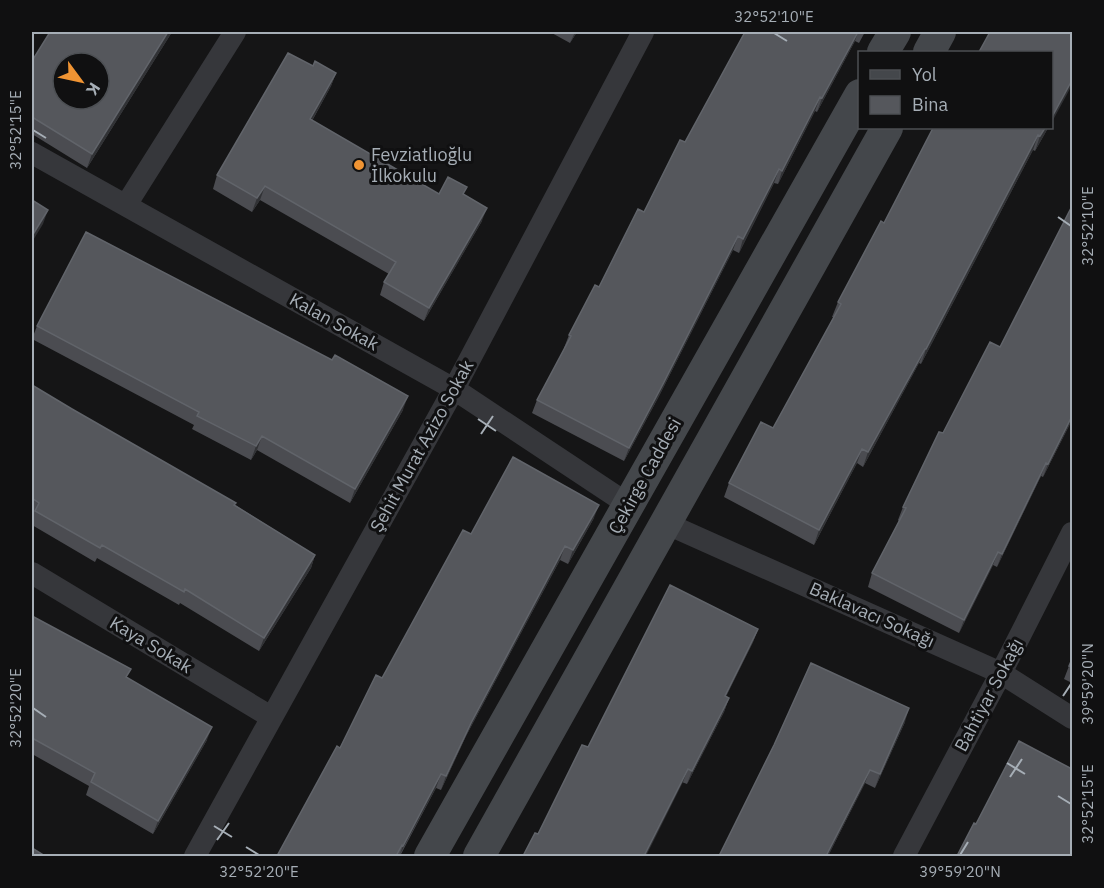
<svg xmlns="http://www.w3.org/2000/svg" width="1104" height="888" viewBox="0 0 1104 888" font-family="'IBM Plex Sans',sans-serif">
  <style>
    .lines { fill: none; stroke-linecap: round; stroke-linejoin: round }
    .street { stroke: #36373b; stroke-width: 22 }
    .secondary { stroke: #44474b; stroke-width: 32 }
    .wall { fill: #4b4c51 }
    .shaded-wall { fill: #313235 }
    .building { fill: #55575c; stroke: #61646a; stroke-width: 1.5; fill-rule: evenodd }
    .ticks { fill: none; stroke: #a6aeb6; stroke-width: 2 }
    .poi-dot { fill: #f09433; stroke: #101011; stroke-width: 2 }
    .labels { text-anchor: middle; stroke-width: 6; stroke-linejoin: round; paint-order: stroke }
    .poi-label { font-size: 18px; fill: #a6aeb6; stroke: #101011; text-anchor: start }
    .street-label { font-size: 18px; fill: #a6aeb6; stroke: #101011 }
    .neatline { fill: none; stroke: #a6aeb6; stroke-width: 2 }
    .ticks-label { font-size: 15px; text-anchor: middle; fill: #a6aeb6 }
  </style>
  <rect width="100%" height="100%" fill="#151516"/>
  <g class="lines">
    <path class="street" d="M32 153 454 389 629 505
      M126 205 235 32
      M665 523 1001 673 1072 718
      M32 573 271 717
      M195 856 454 389 643 32
      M904 856 1001 673 1072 533"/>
    <path class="secondary" d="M883 52 895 32
      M929 52 940 32
      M430 856 860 95
      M479 856 887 128"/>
  </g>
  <path class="wall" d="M172 32 87 168 32 134V61Z
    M550 32H577L570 43Z
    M745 32H865L859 43 855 41 817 112 815 111 778 184 774 183 739 253 733 250 658 398 624 461 532 413 537 400 565 349 564 348 569 335 599 287 685 142Z
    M313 66 336 73 331 86 312 121 439 194 464 195 482 221 424 321 380 295 384 282 389 274 260 200 252 212 213 189 217 175Z
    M1048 128 1035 151 1033 150 921 364 919 363 863 467 857 463 814 545 724 497 729 483 773 428 834 317H832L838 302 884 223Z
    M1072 206V420L1043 477 1041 476 997 567 993 565 959 633 868 587 872 573 899 521 898 520 903 507 943 433 1000 347Z
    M37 326 403 410 350 503 257 450 251 460 192 429 194 425 32 339Z
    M32 385 72 409 235 505 315 555 311 568 259 651 180 603 179 605 97 558 95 562 32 525V520L33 516 32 515Z
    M594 518 568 564 560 560 466 736 441 790 436 788 400 856H277L340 748 471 534Z
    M32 616 128 678 207 740 153 834 86 795 89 786 32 754Z
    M758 629 753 642 726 696 729 698 724 712 687 784 588 747Z
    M1072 659V683L1064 679 1069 666Z
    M905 722 875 788 865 783 828 856H719Z"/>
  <path class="shaded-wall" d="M168 32H172L87 168 92 154Z
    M575 32H577L570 43Z
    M858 32 855 41 817 112 822 98Z
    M336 73 331 86 305 133 310 119Z
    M1072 80V85L1052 122V117Z
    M820 97 815 111 778 184 782 171Z
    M1045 128H1048L1035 151 1040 136Z
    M1038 135 1033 150 921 364 926 349Z
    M779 169 774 183 739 253 743 239Z
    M265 186 260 200 252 212 257 198Z
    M487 208 482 221 424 321 429 308Z
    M48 210 43 224 32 242V236Z
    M738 236 733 250 658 398 624 461 629 448Z
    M925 349 919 363 863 467 868 452Z
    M408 396 403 410 350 503 355 489Z
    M1072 416V420L1043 477 1048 464Z
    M262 436 257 450 251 460 256 446Z
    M862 449 857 463 814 545 819 530Z
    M1046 463 1041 476 997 567 1002 554Z
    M599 505 594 518 568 564 573 550Z
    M565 546 560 560 466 736 441 790 446 776 471 723Z
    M998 552 993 565 959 633 964 620Z
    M315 555 311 568 259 651 264 638Z
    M758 629 753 642 720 709 725 696Z
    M729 698 724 712 687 784 692 771Z
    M909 708 905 722 875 788 880 774Z
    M212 727 207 740 153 834 158 821Z
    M688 769 683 782 646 856H644Z
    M870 770 865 783 828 856H826Z
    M441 774 436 788 399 856 403 846Z"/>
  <path class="building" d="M50 32H168L92 154 32 117V61ZM63 63H99V99H63Z
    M745 32H858L822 98 820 97 782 171 779 169 743 239 738 236 663 384 629 448 537 400 571 336 569 335 595 285 599 287 638 209 644 212 680 140 685 142Z
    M990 32H1072V80L1052 117V52H979Z
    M288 53 313 66 315 61 336 73 310 119 439 194 448 177 467 187 463 194 487 208 429 308 384 282 396 262 265 186 257 198 217 175Z
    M933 128H1045L1040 136 1038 135 926 349H925L868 452 862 449 819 530 729 483 761 422 773 428 841 304 838 302 881 221 884 223Z
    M32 200 48 210 32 236Z
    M1072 206V416L1048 464 1046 463 1002 554 998 552 964 620 872 573 906 508 903 507 939 432 943 433 990 342 1000 347Z
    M86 232 332 360 335 355 408 396 355 489 262 436 256 446 197 416 199 412 37 326Z
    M32 385 72 409 236 503 234 505 315 555 264 638 185 589 184 592 102 545 100 548 35 511 39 503 32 498Z
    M513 457 599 505 573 550 565 546 471 723 446 776 441 774 403 846 402 845 396 856H277L337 746 340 748 376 675 382 678 463 530 471 534Z
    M670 585 758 629 725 696 729 698 692 771 688 769 644 856H523L535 833 538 834 582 745 588 747Z
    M32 616 131 669 126 677 212 727 158 821 91 782 95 773 32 738Z
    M1072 659V667L1069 666Z
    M811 663 909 708 880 774 870 770 826 856H719L774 745Z
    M1019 741 1072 769V856H957L974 823 976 824Z
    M32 848 45 856H32Z"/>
  <path class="ticks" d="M774 33 787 41M33 130 46 138M1058 217 1071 226M478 419 496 431M481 434 493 416M1063 696 1071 684M33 708 46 717M1007 763 1025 774M1010 777 1022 759M1058 796 1071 804M214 826 232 837M217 840 229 823M246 847 259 855M960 855 968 842"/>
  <circle class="poi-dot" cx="359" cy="165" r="6"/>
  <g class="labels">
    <g class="poi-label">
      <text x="371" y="161">Fevziatlıoğlu<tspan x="371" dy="21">İlkokulu</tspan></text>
    </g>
    <g class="street-label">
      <text transform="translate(334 322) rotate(29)" y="6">Kalan Sokak</text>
      <text transform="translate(422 446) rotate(-61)" y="6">Şehit Murat Azizo Sokak</text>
      <text transform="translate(645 476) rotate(-61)" y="6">Çekirge Caddesi</text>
      <text transform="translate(872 615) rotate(24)" y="6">Baklavacı Sokağı</text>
      <text transform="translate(151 645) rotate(31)" y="6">Kaya Sokak</text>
      <text transform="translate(989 695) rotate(-62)" y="6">Bahtiyar Sokağı</text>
    </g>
  </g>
  <rect width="1104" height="888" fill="none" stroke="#101011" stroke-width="66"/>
  <rect x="858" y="51" width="195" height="78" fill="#101011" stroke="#4c4f53" stroke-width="1.5"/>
  <rect x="870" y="70" width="30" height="9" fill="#44474b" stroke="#4c4f53" stroke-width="1.5"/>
  <text x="912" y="81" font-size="18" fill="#a6aeb6">Yol</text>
  <rect x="870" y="96" width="30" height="18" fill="#55575c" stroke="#4c4f53" stroke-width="1.5"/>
  <text x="912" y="111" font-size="18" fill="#a6aeb6">Bina</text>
  <g transform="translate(81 81) rotate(123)"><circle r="28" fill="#101011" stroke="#4c4f53" stroke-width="1.5"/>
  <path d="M0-4.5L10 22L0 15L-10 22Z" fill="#f09433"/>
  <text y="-9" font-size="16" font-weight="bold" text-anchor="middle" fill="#a6aeb6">K</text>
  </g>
  <rect x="33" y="33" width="1038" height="822" class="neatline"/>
  <g class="ticks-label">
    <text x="774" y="22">32°52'10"E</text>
    <text transform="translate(16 130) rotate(-90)" y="5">32°52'15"E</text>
    <text transform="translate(1088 226) rotate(-90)" y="5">32°52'10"E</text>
    <text transform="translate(1088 684) rotate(-90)" y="5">39°59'20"N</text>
    <text transform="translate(16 708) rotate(-90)" y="5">32°52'20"E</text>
    <text transform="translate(1088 804) rotate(-90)" y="5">32°52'15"E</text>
    <text x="259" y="877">32°52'20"E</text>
    <text x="960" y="877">39°59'20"N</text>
  </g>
</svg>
